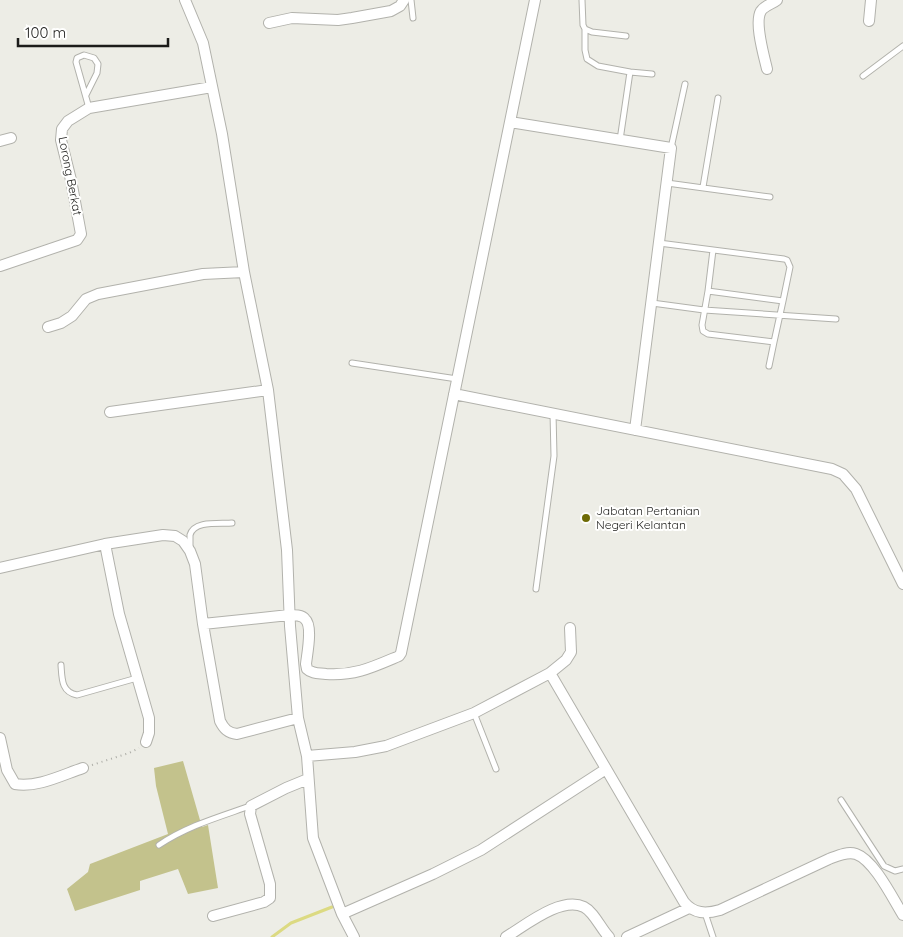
<svg xmlns="http://www.w3.org/2000/svg" width="903" height="937" viewBox="0 0 903 937" font-family="Quicksand,sans-serif">
  <style>
    .green { fill: #c3c28c }
    .lines { fill: none; stroke-linecap: round; stroke-linejoin: round }
    .stream { stroke: #dcda82; stroke-width: 3 }
    .service-casing { stroke: #b2b2ac; stroke-width: 7 }
    .minor-casing { stroke: #b2b2ac; stroke-width: 12 }
    .path { stroke: #adada7; stroke-width: 2; stroke-dasharray: 1 4; stroke-linecap: butt }
    .service { stroke: #fff; stroke-width: 5 }
    .minor { stroke: #fff; stroke-width: 10 }
    .poi-dot { fill: #6e6b06; stroke: #fffffe; stroke-width: 2 }
    .labels { text-anchor: middle; stroke-width: 4; stroke-linejoin: round; paint-order: stroke }
    .street-label { font-size: 12px; fill: #1c1c1a; stroke: #fffffe }
    .poi-label { font-size: 12px; fill: #1c1c1a; stroke: #fffffe; text-anchor: start }
  </style>
  <rect width="100%" height="100%" fill="#edede6"/>
  <path class="green" d="M183 761 202 827 208 825 218 888 188 894 178 869 140 881V890L75 911 67 889 88 872 90 864 168 834 156 786 154 768Z"/>
  <g class="lines">
    <path class="stream" d="M272 937 291 923 332 907"/>
    <defs>
      <path id="service" d="M411 0 413 18
        M582 0 583 25 585 29 592 32 626 36
        M585 29V50L587 59 598 66 630 72 620 140
        M630 72 652 74
        M863 76 903 46
        M86 95 97 73 98 64 94 58 84 55 77 58 76 62 89 108
        M671 148 685 84
        M667 183 770 197
        M703 187 718 98
        M659 243 784 259 787 260 790 267 783 301 708 291 713 250
        M708 291 702 325 703 331 708 334 774 342 783 301
        M652 303 704 310 836 319
        M352 363 457 379
        M769 366 774 342
        M190 548C190 544 190 539 190 535 194 520 220 524 232 523
        M536 589 554 456 553 413
        M61 665C62 678 61 692 77 695L137 678
        M474 713 496 769
        M841 800 884 866 895 871 903 869
        M159 845C187 826 219 817 250 806
        M705 913 713 937"/>
      <path id="minor" d="M185 0 203 43 222 134 244 272 268 390 287 550 290 626 298 718 307 756 313 838 342 914 354 937
        M869 21 871 0
        M269 23 292 18 338 20 352 18 391 11 400 6 404 0
        M767 69C764 56 754 22 761 11 764 6 772 4 777 0
        M510 122 671 148 635 430
        M0 141 11 138
        M0 266 77 240 81 234 71 180 61 140 62 129 68 121 89 108 212 87
        M48 327 61 323 72 316 86 299 98 294 203 274 244 272
        M454 394 832 469 843 474 856 489 903 584
        M110 412 268 390
        M105 544 119 614 149 718V733L146 742
        M0 568 105 544 163 535 175 536 183 541 190 551 195 564 203 624 220 721C224 729 228 733 237 734L298 718
        M203 624 289 615C294 615 302 615 305 619 313 626 307 654 306 664L307 669C312 674 319 673 326 674 355 676 373 667 399 656L401 653 535 0
        M550 673 684 902C694 914 706 914 720 910L829 859C837 856 847 851 856 854 874 860 893 899 903 915
        M0 738 7 770 15 784C37 788 62 775 83 768
        M307 756 355 752 386 746 474 713 550 673 566 660 571 652 570 628
        M342 914 433 874 481 850 606 769
        M213 916 264 902 270 898V884L250 814 251 806 286 788 308 779
        M506 937C526 925 561 896 584 907 594 912 601 929 609 937
        M627 937 689 908"/>
    </defs>
    <use href="#service" class="service-casing"/>
    <use href="#minor" class="minor-casing"/>
    <path class="path" d="M92 765 129 753 139 748"/>
    <use href="#service" class="service"/>
    <use href="#minor" class="minor"/>
  </g>
  <circle class="poi-dot" cx="586" cy="518" r="5"/>
  <g class="labels">
    <g class="street-label">
      <text transform="translate(70 176) rotate(79)" y="4">Lorong Berkat</text>
    </g>
    <g class="poi-label">
      <text x="596" y="515">Jabatan Pertanian<tspan x="596" dy="14">Negeri Kelantan</tspan></text>
    </g>
  </g>
  <path d="M18 38v8h150v-8" fill="none" stroke="#1c1c1a" stroke-width="2.5"/>
  <text x="25" y="38" font-size="15" fill="#1c1c1a" stroke="#fffffe" stroke-width="4" paint-order="stroke">100 m</text>
</svg>
